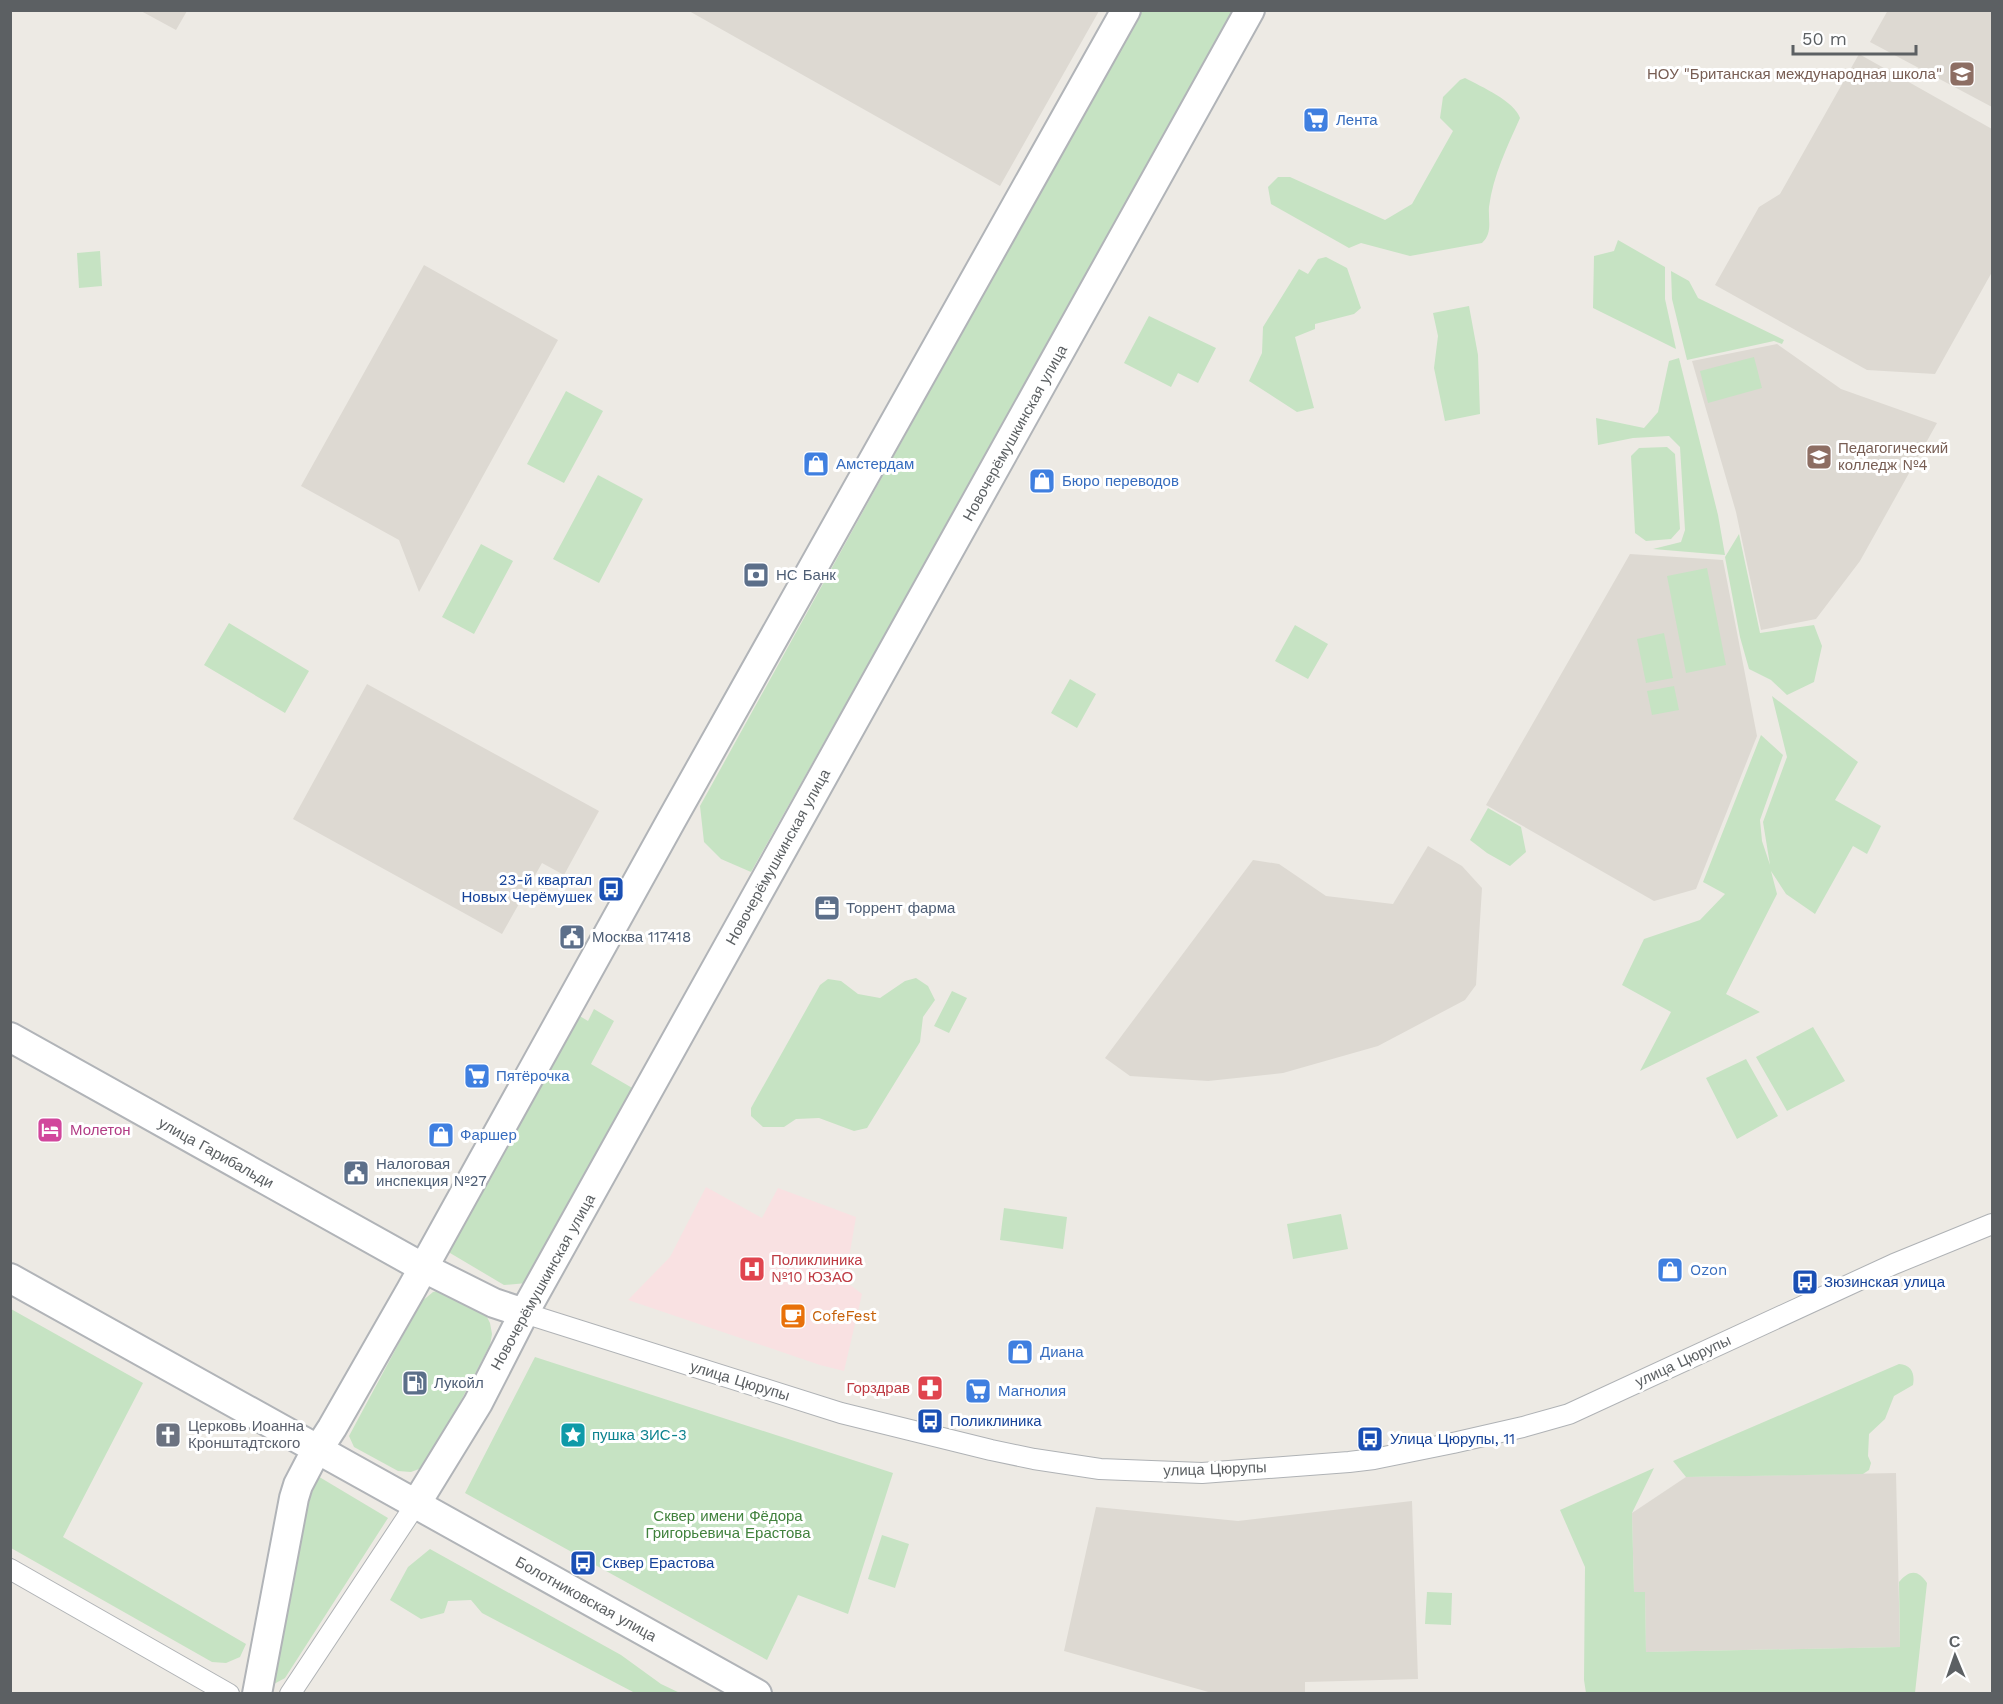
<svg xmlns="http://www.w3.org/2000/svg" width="2003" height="1704" viewBox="0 0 2003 1704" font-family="'Work Sans',sans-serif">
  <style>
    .education { fill: #ddd9d2 }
    .medical { fill: #f9e1e2 }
    .green { fill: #c6e3c3 }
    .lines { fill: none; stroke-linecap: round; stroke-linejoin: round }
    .street-casing { stroke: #afb2b5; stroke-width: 22 }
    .secondary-casing { stroke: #b1b4b8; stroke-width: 32 }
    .street { stroke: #fff; stroke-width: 20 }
    .secondary { stroke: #fff; stroke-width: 28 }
    .labels { text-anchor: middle; stroke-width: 6; stroke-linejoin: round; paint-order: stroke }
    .education-label { font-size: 15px; fill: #785e54; stroke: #fff; text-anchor: end }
    .shop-label { font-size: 15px; fill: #366cbe; stroke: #fff; text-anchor: start }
    .street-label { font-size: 15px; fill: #5c6063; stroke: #fff }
    .service-label { font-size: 15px; fill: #4e5e75; stroke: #fff; text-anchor: start }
    .transit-label { font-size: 15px; fill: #164399; stroke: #fff; text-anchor: start }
    .hotel-label { font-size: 15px; fill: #b23c85; stroke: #fff; text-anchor: start }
    .health-label { font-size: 15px; fill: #be3a42; stroke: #fff; text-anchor: start }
    .food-label { font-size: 15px; fill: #c56008; stroke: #fff; text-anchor: start }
    .worship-label { font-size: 15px; fill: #5b616d; stroke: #fff; text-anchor: start }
    .culture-label { font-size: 15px; fill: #0d838f; stroke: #fff; text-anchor: start }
    .park-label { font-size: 15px; fill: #41823d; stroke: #fff }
  </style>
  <rect width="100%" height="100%" fill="#edeae4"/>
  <path class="education" d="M1888 10 1992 11V107L1870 42Z
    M141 11 187 10V11L176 30Z
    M689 11H1099L1000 186Z
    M1859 54 1992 129V272L1935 374 1867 370 1715 285 1759 207 1780 194Z
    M424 265 558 340 419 592 399 540 301 486Z
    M1777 344 1841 389 1937 423 1860 561 1816 619 1761 630 1736 512 1692 361Z
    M1630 554 1723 560 1757 736 1696 889 1654 901 1486 805Z
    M367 684 599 811 564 875 542 863 502 934 293 819Z
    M1428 846 1462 866 1482 888 1476 985 1465 1000 1378 1046 1283 1073 1208 1081 1130 1076 1105 1058 1253 860 1279 864 1326 896 1393 904Z
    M1896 1473 1900 1647 1646 1652 1645 1593 1634 1592 1632 1513 1686 1477Z
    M1412 1501 1418 1679 1305 1682V1693H1212L1064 1651 1096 1507 1238 1521Z"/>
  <path class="medical" d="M706 1187 762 1218 778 1188 856 1217 845 1281 862 1294 844 1371 820 1365 628 1300 670 1257Z"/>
  <path class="green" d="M1140 11H1236L751 872 721 859 704 842 700 806Z
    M1465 78C1482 87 1514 101 1520 118 1507 147 1493 176 1489 207 1488 220 1493 233 1482 243L1410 256 1361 243 1349 248 1271 204 1268 187 1278 177H1290L1385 220 1412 204 1453 131 1440 118 1443 97 1460 80Z
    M1618 240 1665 267V299L1676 349 1593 308 1594 256 1614 251Z
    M100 251 102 286 79 288 77 253Z
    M1326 257 1347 268 1361 308 1354 314 1315 324V329L1295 337 1314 408 1297 412 1249 381 1262 353 1263 327 1299 269 1308 274 1318 259Z
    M1671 271 1689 281 1698 298 1784 340 1782 344 1774 341 1687 360 1672 299Z
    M1469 306 1478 355 1480 414 1445 421 1434 368 1438 336 1433 313Z
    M1149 316 1216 348 1198 383 1178 373 1171 387 1124 363Z
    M1754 357 1762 388 1708 403 1700 371Z
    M1679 358 1718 515 1725 555 1653 549 1681 542 1685 530 1680 447 1669 436 1633 438 1598 445 1596 418 1644 428 1658 412 1669 361Z
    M566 391 603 411 564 483 527 464Z
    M1667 447 1675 454 1680 529 1671 539 1646 541 1635 533 1631 456 1639 448Z
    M598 475 643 499 599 583 553 559Z
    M1739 534 1760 633 1814 625 1822 646 1814 682 1787 695 1771 680 1749 669 1740 637 1725 557Z
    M481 544 513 561 474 634 442 617Z
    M1707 568 1726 665 1686 673 1667 576Z
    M229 623 309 671 285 713 204 665Z
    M1295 625 1328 644 1308 679 1275 661Z
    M1664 633 1673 678 1646 683 1637 639Z
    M1070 679 1096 694 1077 728 1051 713Z
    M1674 686 1679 710 1652 715 1647 691Z
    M1772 696 1858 762 1835 800 1881 826 1867 854 1853 846 1815 914 1786 894 1771 871 1777 894 1726 994 1760 1012 1640 1071 1671 1012 1622 985 1644 939 1700 920 1725 894 1703 882 1761 735 1783 755 1760 820 1762 841 1770 865 1763 822 1787 757Z
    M1488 808 1521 827 1526 852 1510 866 1487 853 1470 840Z
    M916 978 928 986 935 1000 923 1017 920 1042 867 1128 854 1131 819 1118 796 1119 784 1127H763L751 1116V1108L820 985 828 979 841 981 858 994 880 998 905 981Z
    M952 991 967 998 949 1033 934 1026Z
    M594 1009 614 1021 591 1064 634 1089 527 1283 504 1285 445 1250 573 1012 588 1021Z
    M1813 1027 1845 1081 1787 1111 1756 1057Z
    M1746 1059 1778 1116 1737 1139 1706 1078Z
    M1004 1208 1067 1217 1063 1249 1000 1240Z
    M1341 1214 1348 1249 1293 1259 1287 1224Z
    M441 1290 484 1311 490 1323 492 1334 490 1345 430 1460 419 1469 411 1472 398 1471 354 1447 349 1436 421 1302 433 1292Z
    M11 1309 143 1383 63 1537 246 1644 240 1657 226 1663 212 1662 11 1548Z
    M535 1357 893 1473 848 1614 798 1595 767 1660 465 1493Z
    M1899 1364C1912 1365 1915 1374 1913 1385L1894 1396 1885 1419 1869 1434 1868 1456 1871 1463 1869 1470 1863 1474 1686 1477 1673 1461Z
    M1654 1468 1632 1513 1634 1592H1645L1646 1652 1900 1647 1899 1582C1909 1570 1918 1569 1927 1583L1915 1693H1586L1584 1680 1585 1567 1560 1510Z
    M316 1475 388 1518 285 1678 274 1684 272 1683 305 1500Z
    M882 1535 909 1544 895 1588 868 1579Z
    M430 1549 621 1655 661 1684 680 1693H635L482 1613 471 1600 448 1601 444 1613 421 1619 390 1600 408 1567Z
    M1427 1592 1452 1593 1451 1625 1425 1624Z"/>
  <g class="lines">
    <defs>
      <path id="street" d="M524 1313 841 1413 991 1450 1034 1459 1100 1469 1202 1473 1349 1462 1374 1459 1453 1443 1523 1427 1569 1414 1894 1264 1992 1224
        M10 1569 229 1694
        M290 1694 416 1504"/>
      <path id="secondary" d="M10 1037 422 1267 494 1303 524 1313
        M10 1278 757 1694
        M416 1504 478 1403 524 1313 1250 10
        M257 1694 294 1498 298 1485 310 1462 332 1428 411 1290 672 819 1126 10"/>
    </defs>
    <use href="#street" class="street-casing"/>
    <use href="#secondary" class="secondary-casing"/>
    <use href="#street" class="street"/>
    <use href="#secondary" class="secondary"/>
  </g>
  <defs>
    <symbol id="school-square" viewBox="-11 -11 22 22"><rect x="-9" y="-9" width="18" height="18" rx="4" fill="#8d6e63" stroke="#fff"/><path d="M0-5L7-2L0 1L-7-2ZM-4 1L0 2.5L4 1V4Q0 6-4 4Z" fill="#fff"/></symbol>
    <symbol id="supermarket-square" viewBox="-11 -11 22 22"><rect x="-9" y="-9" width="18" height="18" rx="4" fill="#3f7fe0" stroke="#fff"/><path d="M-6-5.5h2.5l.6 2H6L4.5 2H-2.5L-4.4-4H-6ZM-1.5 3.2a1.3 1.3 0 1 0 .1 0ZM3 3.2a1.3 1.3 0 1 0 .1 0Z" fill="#fff"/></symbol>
    <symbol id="university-square" viewBox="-11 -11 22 22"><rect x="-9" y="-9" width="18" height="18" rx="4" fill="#8d6e63" stroke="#fff"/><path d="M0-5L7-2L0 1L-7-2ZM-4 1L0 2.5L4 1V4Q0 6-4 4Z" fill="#fff"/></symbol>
    <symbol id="shop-square" viewBox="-11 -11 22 22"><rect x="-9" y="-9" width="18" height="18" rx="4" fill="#3f7fe0" stroke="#fff"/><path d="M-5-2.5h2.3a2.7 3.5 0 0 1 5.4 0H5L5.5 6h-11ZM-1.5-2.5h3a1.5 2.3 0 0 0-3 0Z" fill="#fff"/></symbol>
    <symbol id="bank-square" viewBox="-11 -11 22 22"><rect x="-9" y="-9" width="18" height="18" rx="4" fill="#5c6f8a" stroke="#fff"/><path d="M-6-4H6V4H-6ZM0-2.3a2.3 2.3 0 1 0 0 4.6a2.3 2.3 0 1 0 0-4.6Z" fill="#fff"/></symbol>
    <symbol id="bus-square" viewBox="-11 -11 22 22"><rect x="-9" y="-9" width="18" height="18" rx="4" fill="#1a4fb4" stroke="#fff"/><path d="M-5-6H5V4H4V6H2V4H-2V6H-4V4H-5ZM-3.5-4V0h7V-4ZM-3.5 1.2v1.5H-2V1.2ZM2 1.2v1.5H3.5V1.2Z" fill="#fff"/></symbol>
    <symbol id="office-square" viewBox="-11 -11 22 22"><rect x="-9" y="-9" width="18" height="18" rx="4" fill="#5c6f8a" stroke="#fff"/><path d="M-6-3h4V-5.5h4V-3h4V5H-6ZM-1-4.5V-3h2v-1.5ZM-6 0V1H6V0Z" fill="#fff"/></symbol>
    <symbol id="civic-square" viewBox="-11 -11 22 22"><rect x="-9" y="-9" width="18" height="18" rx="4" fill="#5c6f8a" stroke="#fff"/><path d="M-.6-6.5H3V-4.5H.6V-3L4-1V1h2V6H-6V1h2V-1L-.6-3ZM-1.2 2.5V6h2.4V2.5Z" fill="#fff"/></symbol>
    <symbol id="hotel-square" viewBox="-11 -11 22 22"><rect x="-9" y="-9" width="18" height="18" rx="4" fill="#d1479c" stroke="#fff"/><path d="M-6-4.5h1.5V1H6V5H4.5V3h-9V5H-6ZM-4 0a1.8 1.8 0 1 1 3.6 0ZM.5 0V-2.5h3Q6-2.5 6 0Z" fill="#fff"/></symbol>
    <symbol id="hospital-square" viewBox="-11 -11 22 22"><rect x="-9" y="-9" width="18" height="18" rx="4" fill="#e0444e" stroke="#fff"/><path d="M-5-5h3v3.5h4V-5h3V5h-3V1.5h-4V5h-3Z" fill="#fff"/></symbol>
    <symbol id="cafe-square" viewBox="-11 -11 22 22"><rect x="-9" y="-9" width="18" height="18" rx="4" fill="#e8710a" stroke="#fff"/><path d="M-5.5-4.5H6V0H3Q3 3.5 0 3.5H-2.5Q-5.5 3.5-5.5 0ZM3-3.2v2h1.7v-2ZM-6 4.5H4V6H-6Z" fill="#fff"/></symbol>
    <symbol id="fuel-square" viewBox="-11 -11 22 22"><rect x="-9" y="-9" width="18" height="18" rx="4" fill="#5c6f8a" stroke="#fff"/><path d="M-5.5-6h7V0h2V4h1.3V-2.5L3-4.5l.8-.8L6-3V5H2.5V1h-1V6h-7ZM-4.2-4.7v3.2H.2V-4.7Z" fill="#fff"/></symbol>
    <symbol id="pharmacy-square" viewBox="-11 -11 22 22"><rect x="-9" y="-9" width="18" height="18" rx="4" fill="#e0444e" stroke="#fff"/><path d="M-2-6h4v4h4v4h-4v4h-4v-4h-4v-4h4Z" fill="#fff"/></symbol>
    <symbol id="church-square" viewBox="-11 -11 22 22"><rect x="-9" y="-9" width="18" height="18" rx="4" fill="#6b7280" stroke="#fff"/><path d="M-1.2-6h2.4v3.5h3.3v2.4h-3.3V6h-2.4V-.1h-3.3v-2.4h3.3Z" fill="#fff"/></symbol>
    <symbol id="sight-square" viewBox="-11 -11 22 22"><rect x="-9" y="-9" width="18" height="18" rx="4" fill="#0f9aa8" stroke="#fff"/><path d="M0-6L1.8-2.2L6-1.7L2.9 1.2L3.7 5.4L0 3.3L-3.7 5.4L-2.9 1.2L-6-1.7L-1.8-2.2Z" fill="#fff"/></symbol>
  </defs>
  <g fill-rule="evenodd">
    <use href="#school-square" x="1947" y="59" width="30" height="30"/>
    <use href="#supermarket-square" x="1301" y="105" width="30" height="30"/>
    <use href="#university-square" x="1804" y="442" width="30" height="30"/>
    <use href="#shop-square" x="801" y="449" width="30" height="30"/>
    <use href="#shop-square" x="1027" y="466" width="30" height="30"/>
    <use href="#bank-square" x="741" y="560" width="30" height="30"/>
    <use href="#bus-square" x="596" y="874" width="30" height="30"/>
    <use href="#office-square" x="812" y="893" width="30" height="30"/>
    <use href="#civic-square" x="557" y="922" width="30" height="30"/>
    <use href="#supermarket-square" x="462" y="1061" width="30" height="30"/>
    <use href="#hotel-square" x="35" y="1115" width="30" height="30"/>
    <use href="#shop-square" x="426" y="1120" width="30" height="30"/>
    <use href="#civic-square" x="341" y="1158" width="30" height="30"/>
    <use href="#hospital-square" x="737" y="1254" width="30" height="30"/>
    <use href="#shop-square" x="1655" y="1255" width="30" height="30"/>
    <use href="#bus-square" x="1790" y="1267" width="30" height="30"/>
    <use href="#cafe-square" x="778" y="1301" width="30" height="30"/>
    <use href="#shop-square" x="1005" y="1337" width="30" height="30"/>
    <use href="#fuel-square" x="400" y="1368" width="30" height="30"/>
    <use href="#pharmacy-square" x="915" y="1373" width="30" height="30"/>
    <use href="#supermarket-square" x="963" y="1376" width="30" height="30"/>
    <use href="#bus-square" x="915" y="1406" width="30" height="30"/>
    <use href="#church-square" x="153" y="1420" width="30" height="30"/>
    <use href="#sight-square" x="558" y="1420" width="30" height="30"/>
    <use href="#bus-square" x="1355" y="1424" width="30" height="30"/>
    <use href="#bus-square" x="568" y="1548" width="30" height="30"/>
  </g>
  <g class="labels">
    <g class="education-label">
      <text x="1942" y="79">НОУ "Британская международная школа"</text>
      <text x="1838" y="453" text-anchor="start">Педагогический<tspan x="1838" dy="17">колледж №4</tspan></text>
    </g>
    <g class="shop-label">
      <text x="1336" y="125">Лента</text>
      <text x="836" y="469">Амстердам</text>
      <text x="1062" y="486">Бюро переводов</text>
      <text x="496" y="1081">Пятёрочка</text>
      <text x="460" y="1140">Фаршер</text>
      <text x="1690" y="1275">Ozon</text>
      <text x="1040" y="1357">Диана</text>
      <text x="998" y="1396">Магнолия</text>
    </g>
    <g class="street-label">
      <text transform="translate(1015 433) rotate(-61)" y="5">Новочерёмушкинская улица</text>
      <text transform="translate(778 857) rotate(-61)" y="5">Новочерёмушкинская улица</text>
      <text transform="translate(216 1153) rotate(29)" y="5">улица Гарибальди</text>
      <text transform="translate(543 1282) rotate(-61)" y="5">Новочерёмушкинская улица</text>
      <text transform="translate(1683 1361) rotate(-25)" y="5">улица Цюрупы</text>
      <text transform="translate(740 1381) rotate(17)" y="5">улица Цюрупы</text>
      <text transform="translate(1215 1469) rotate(-2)" y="5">улица Цюрупы</text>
      <text transform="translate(586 1599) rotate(29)" y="5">Болотниковская улица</text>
    </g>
    <g class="service-label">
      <text x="776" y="580">НС Банк</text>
      <text x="846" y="913">Торрент фарма</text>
      <text x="592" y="942">Москва 117418</text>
      <text x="376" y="1169">Налоговая<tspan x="376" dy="17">инспекция №27</tspan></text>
      <text x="434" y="1388">Лукойл</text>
    </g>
    <g class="transit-label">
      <text x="592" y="885" text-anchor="end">23-й квартал<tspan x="592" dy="17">Новых Черёмушек</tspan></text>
      <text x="1824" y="1287">Зюзинская улица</text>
      <text x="950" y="1426">Поликлиника</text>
      <text x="1390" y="1444">Улица Цюрупы, 11</text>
      <text x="602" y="1568">Сквер Ерастова</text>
    </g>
    <g class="hotel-label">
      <text x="70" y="1135">Молетон</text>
    </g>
    <g class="health-label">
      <text x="771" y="1265">Поликлиника<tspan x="771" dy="17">№10 ЮЗАО</tspan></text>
      <text x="910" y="1393" text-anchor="end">Горздрав</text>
    </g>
    <g class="food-label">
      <text x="812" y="1321">CofeFest</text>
    </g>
    <g class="worship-label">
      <text x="188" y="1431">Церковь Иоанна<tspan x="188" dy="17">Кронштадтского</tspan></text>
    </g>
    <g class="culture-label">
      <text x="592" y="1440">пушка ЗИС-3</text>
    </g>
    <g class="park-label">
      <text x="728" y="1521">Сквер имени Фёдора<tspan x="728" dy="17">Григорьевича Ерастова</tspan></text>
    </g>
  </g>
  <rect width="2003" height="1704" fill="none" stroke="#5c6063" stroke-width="24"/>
  <g transform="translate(1955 1656) rotate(358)" stroke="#ffffff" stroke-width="4.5" paint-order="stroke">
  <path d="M0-4.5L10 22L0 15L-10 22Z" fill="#5c6063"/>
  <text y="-9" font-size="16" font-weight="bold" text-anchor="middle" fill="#5c6063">С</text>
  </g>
  <path d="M1793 45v9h123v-9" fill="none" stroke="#5c6063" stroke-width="3"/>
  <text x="1802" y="45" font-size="18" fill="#5c6063" stroke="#ffffff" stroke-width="4.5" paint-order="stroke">50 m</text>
</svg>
